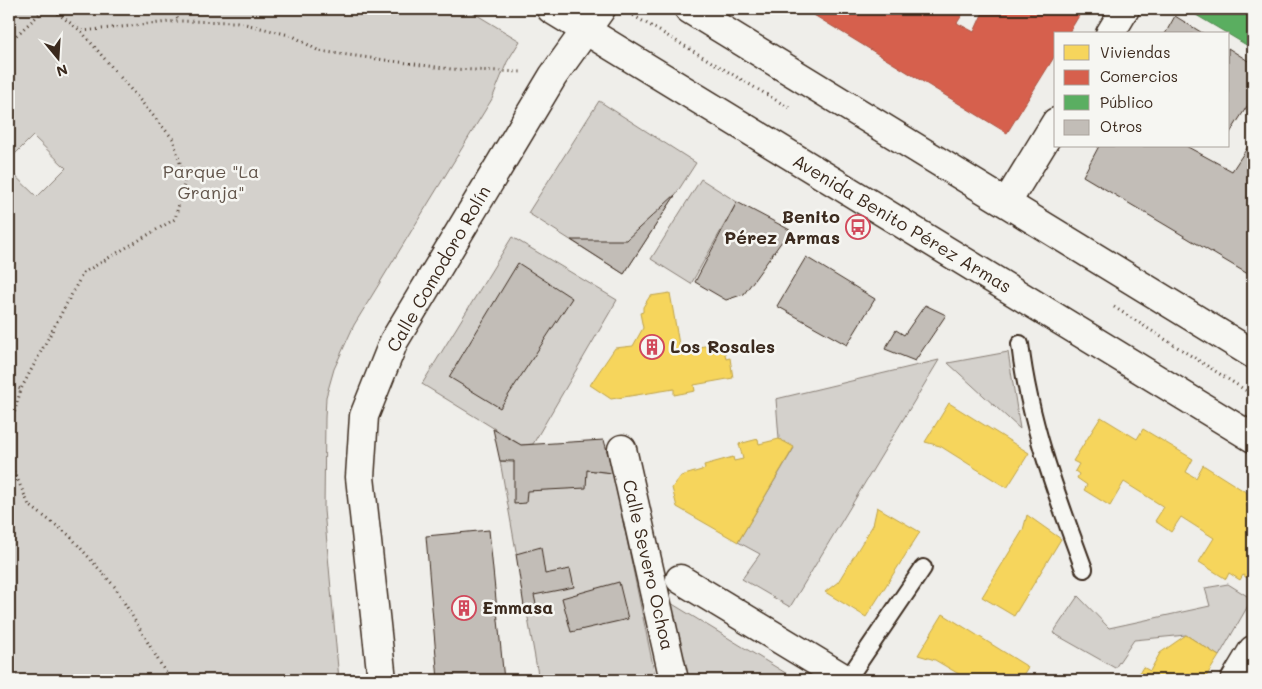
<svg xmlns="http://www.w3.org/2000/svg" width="1262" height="689" viewBox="0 0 1262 689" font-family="Mali,sans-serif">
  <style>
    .green { fill: #d4d1cc; stroke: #887e75 }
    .homes { fill: #f6d55c; stroke: #bea249 }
    .shops { fill: #d6604d; stroke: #a8503f }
    .public { fill: #5aae61; stroke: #51864d }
    .building { fill: #c2bdb7; stroke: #3b2a1e }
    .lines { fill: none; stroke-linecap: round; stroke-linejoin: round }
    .service-casing { stroke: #3b2a1e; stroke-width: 20 }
    .minor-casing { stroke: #3b2a1e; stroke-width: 31 }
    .tertiary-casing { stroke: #3b2a1e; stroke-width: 31 }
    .path { stroke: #3b2a1e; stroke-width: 3; stroke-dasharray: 1 4; stroke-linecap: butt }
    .service { stroke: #f6f6f2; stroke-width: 16 }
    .minor { stroke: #f6f6f2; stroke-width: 28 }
    .tertiary { stroke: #f6f6f2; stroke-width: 28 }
    .labels { text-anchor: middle; stroke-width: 5; stroke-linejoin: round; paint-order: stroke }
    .park-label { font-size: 18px; fill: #61544a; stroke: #f6f6f2 }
    .poi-label { font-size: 18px; font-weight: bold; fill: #3b2a1e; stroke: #f6f6f2; text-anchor: start }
    .street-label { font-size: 18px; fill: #3b2a1e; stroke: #f6f6f2 }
  </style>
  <rect width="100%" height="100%" fill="#efeeea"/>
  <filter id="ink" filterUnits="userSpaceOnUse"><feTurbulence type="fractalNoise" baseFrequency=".02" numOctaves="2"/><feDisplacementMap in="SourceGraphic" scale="10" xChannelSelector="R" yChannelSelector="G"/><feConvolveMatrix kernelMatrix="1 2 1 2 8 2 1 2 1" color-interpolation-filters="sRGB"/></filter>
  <g filter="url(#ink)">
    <path class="green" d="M9 9H467L520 41 507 62 492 99 354 325 334 369 326 397 325 418 324 510 339 680H9V170L37 197 66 168 33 136 9 160Z
      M599 101 696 163 624 274 528 213Z
      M701 179 737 202 691 284 651 259Z
      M512 237 617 300 533 444 521 445 422 384Z
      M1008 352 1020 429 948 363Z
      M939 360 790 607 742 579 760 554 738 542 794 448 779 439 776 399Z
      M500 461 613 473 656 680H539Z
      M1228 584 1252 599 1219 656 1186 635 1134 640 1115 668 1053 633 1078 596 1109 628 1210 606 1205 588Z
      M661 597 797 680H683Z"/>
    <path class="homes" d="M670 293 680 350 723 343 726 359 730 358 733 378 694 385 695 391 674 395V389L611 399 590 385 615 348 633 346 643 328 640 313 643 312V307L650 296Z
      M949 403 1029 453 1007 488 940 446 925 442Z
      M1101 417 1137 439 1143 429 1193 459 1186 472 1196 478 1203 465 1252 496 1246 506 1253 510V572L1247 578 1243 575 1240 580 1229 573 1226 579 1199 562 1214 538 1181 517 1171 532 1155 521 1164 507 1124 482 1110 506 1084 490 1087 485 1077 478 1079 474 1075 471 1079 464 1073 461Z
      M758 439 759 444 779 439 794 447 738 542 677 507 672 488 681 476 705 469 704 465 733 457 734 461 743 459 739 444Z
      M877 507 920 532 866 617 825 592 838 582 873 525Z
      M1027 515 1061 539 1014 616 982 597 1023 530Z
      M943 614 1028 667 1020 680H969L935 660 918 655Z
      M1186 635 1219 656 1204 680H1197L1190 676 1191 680H1135L1143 667 1150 671 1160 653Z"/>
    <path class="shops" d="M804 9H966L957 23 974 32 984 10 983 9H1083L1068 34H1056V54L1007 133Z"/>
    <path class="public" d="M1186 9H1253V49L1228 34Z"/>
    <path class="building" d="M1175 16 1204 34H1165Z
      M1228 48 1253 64V97L1228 136Z
      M1253 139V277L1083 176 1099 146H1186L1232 171Z
      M676 194 624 274 571 240H626Z
      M737 202 790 230 744 294 726 300 695 282Z
      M806 257 875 299 847 345 777 306Z
      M518 263 572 298 500 408 449 377Z
      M925 305 946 315 915 361 885 349 896 330 904 335Z
      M493 429 521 445 604 440 613 473 587 470 586 488 527 491 526 503 514 504V461H500Z
      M489 530 504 680H438L426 536Z
      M541 547 545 574 570 569 574 587 534 595 537 609 525 613 516 554Z
      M619 582 628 619 571 632 562 598Z"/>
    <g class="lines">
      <defs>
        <path id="service" d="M1020 344C1029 422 1057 496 1084 569
          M847 680 923 568"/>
        <path id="minor" d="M1110 34 1125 9
          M1007 202 1056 122
          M622 449 674 680
          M680 579 847 680
          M382 680 360 477 364 416 394 341 553 76 601 9
          M1235 680 1253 650"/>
        <path id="tertiary" d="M551 9 1253 438
          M689 9 1253 354"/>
      </defs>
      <use href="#service" class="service-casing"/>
      <use href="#minor" class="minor-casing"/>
      <use href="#tertiary" class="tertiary-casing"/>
      <path class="path" d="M172 9 179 21
        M629 13 791 109
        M82 31 179 21 237 22 293 36 319 51 451 69 523 72
        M9 42 45 9
        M1114 307 1253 395
        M9 386 21 389
        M9 431 21 389 83 273 175 219 185 180 173 139 81 31 52 9
        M9 432 11 465 29 505 69 535 115 587 170 680
        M158 680 168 674"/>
      <use href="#service" class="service"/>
      <use href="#minor" class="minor"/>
      <use href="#tertiary" class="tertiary"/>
    </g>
  </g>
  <defs>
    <symbol id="bus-ring" viewBox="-11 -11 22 22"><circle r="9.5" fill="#f6f6f2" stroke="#d1495b" stroke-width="1.5"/><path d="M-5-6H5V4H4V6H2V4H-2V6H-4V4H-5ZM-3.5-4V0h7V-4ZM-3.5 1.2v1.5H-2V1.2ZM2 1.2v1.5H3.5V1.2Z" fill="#d1495b"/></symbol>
    <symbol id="building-ring" viewBox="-11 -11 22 22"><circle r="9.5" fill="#f6f6f2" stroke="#d1495b" stroke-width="1.5"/><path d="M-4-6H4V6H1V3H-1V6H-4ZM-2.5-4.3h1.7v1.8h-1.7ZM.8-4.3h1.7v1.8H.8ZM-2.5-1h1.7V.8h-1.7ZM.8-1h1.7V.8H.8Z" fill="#d1495b"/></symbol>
  </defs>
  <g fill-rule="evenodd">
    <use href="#bus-ring" x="844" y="213" width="28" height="28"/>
    <use href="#building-ring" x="638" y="333" width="28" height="28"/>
    <use href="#building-ring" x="450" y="594" width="28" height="28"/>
  </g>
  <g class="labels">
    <g class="park-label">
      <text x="211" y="178">Parque "La<tspan x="211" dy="21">Granja"</tspan></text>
    </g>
    <g class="poi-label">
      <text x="840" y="223" text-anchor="end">Benito<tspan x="840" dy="21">Pérez Armas</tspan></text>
      <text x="670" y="353">Los Rosales</text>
      <text x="482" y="614">Emmasa</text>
    </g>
    <g class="street-label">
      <text transform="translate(902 224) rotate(31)" y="6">Avenida Benito Pérez Armas</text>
      <text transform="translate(439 269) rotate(-60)" y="6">Calle Comodoro Rolín</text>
      <text transform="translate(648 565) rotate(77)" y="6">Calle Severo Ochoa</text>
    </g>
  </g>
  <rect width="1262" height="689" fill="none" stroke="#f6f6f2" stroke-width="30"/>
  <rect x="15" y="15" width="1232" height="659" fill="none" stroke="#3b2a1e" stroke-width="2" filter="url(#ink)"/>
  <rect x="1054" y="32" width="175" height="115" fill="#f6f6f2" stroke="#aba49d"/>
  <rect x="1064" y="45" width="25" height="15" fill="#f6d55c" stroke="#aba49d"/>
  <text x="1100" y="58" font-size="15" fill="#3b2a1e">Viviendas</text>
  <rect x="1064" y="70" width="25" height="15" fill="#d6604d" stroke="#aba49d"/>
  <text x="1100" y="82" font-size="15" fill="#3b2a1e">Comercios</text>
  <rect x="1064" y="95" width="25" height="15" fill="#5aae61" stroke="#aba49d"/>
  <text x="1100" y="108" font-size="15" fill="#3b2a1e">Público</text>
  <rect x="1064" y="120" width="25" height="15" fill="#c2bdb7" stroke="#aba49d"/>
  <text x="1100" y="132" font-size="15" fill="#3b2a1e">Otros</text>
  <g transform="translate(58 58) rotate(162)" stroke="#f6f6f2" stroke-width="4" paint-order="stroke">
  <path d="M0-4L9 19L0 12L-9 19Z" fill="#3b2a1e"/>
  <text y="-8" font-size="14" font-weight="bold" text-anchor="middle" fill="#3b2a1e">N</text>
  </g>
</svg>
